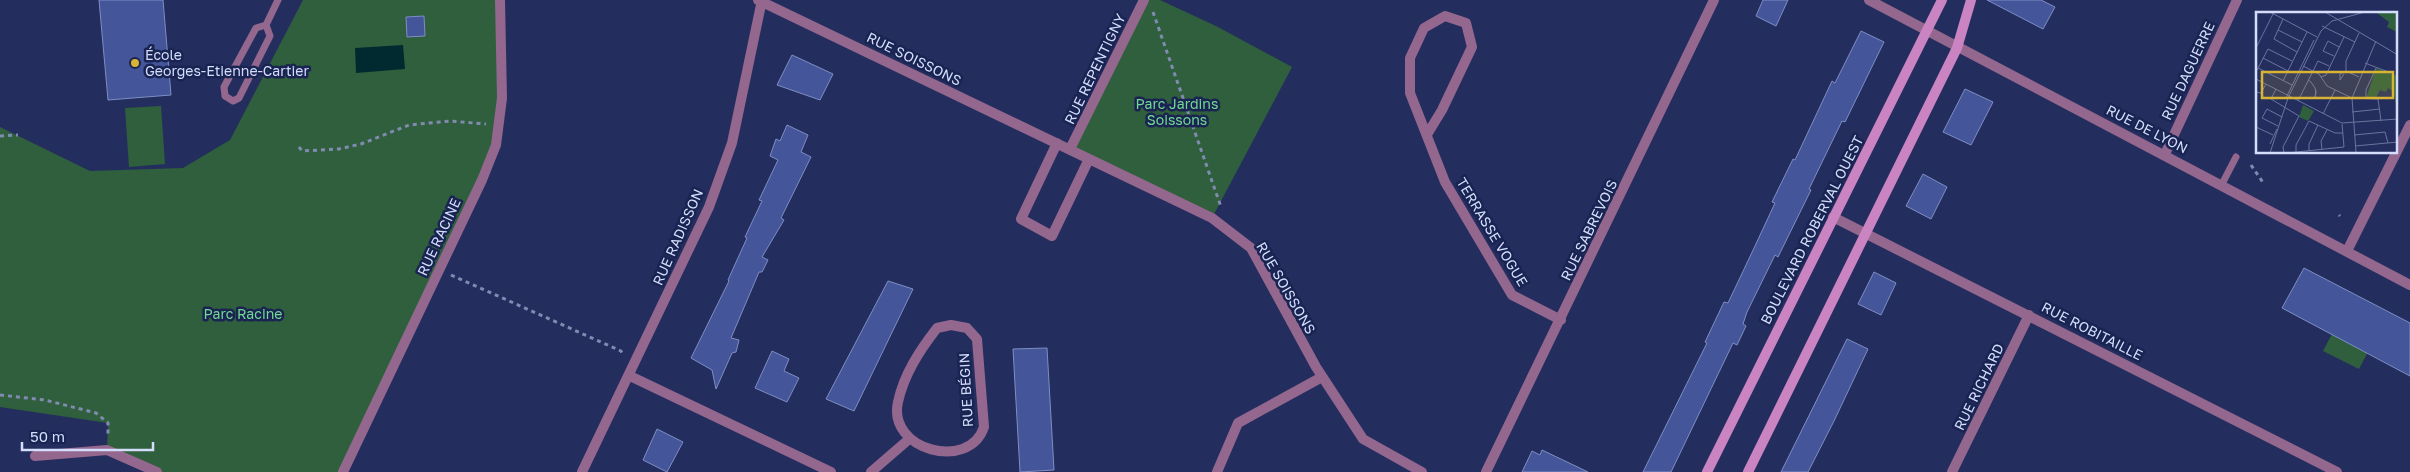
<svg xmlns="http://www.w3.org/2000/svg" width="2410" height="472" viewBox="0 0 2410 472" font-family="'Golos Text',sans-serif">
  <style>
    .green { fill: #2f5f3d }
    .water { fill: #002930 }
    .building { fill: #459; stroke: #7e8ec5 }
    .lines { fill: none; stroke-linecap: round; stroke-linejoin: round }
    .path { stroke: #818bb2; stroke-width: 3; stroke-dasharray: 4 4; stroke-linecap: butt }
    .lane { stroke: #94678e; stroke-width: 7 }
    .street { stroke: #94678e; stroke-width: 10 }
    .secondary { stroke: #ca84c1; stroke-width: 10 }
    .poi-dot { fill: #d9b334; stroke: #1a2452; stroke-width: 2 }
    .labels { text-anchor: middle; stroke-width: 5; stroke-linejoin: round; paint-order: stroke }
    .poi-label { font-size: 14px; fill: #d4defc; stroke: #1a2452; text-anchor: start }
    .street-label { font-size: 14px; fill: #d4defc; stroke: #1a2452 }
    .park-label { font-size: 14px; fill: #72da90; stroke: #1a2452 }
    .inset-road { fill: none; stroke: #6a749d; stroke-width: 1 }
    .view { fill: #d9b334; fill-opacity: 0.15; stroke: #d9b334; stroke-width: 2.5 }
    .inset-edge { fill: none; stroke: #d4defc; stroke-width: 2.5 }
  </style>
  <rect width="100%" height="100%" fill="#242e5e"/>
  <path class="green" d="M303 0H500L496 145 343 472H157L107 450 108 423 0 407V127L90 171 183 168 230 140Z
    M1144 0H1160L1218 27 1292 67 1212 218 1070 149Z
    M161 106 165 164 129 167 125 108Z
    M2332 334 2368 352 2359 369 2323 351Z"/>
  <path class="water" d="M403 45 405 69 356 73 355 48Z"/>
  <path class="building" d="M99 0H163L171 95 108 100Z
    M1763 0H1788L1776 26 1756 16Z
    M1987 0H2041L2055 7 2043 29Z
    M424 16 425 36 407 37 406 17Z
    M1861 31 1884 42 1845 122 1842 121 1809 189 1811 190 1778 257 1775 255 1747 312 1743 324 1746 326 1737 345 1733 343 1671 472H1643L1707 343 1705 342 1724 302 1728 303 1755 246 1775 203 1772 202 1793 159 1795 160 1832 81 1835 83Z
    M792 55 833 74 820 100 777 85Z
    M1965 89 1993 102 1971 145 1943 132Z
    M787 125 808 135 801 152 811 157 781 218 784 220 762 257 768 260 762 272H759L731 338 739 340 736 352 732 353 716 389 712 370 691 358 729 281 728 280 747 238 745 237 762 201 759 200 778 160 770 156 776 139 780 141Z
    M1923 174 1947 187 1931 219 1906 206Z
    M2304 268 2410 323V376L2282 308Z
    M1874 272 1896 283 1881 315 1858 304Z
    M888 281 913 289 854 411 826 399Z
    M1847 339 1868 349 1834 421 1808 472H1781Z
    M1047 348 1054 470 1020 472 1013 349Z
    M772 351 789 359 784 371 799 378 787 402 755 388Z
    M657 429 683 442 667 472 643 460Z
    M1542 450 1588 472H1522L1532 451 1540 455Z"/>
  <g class="lines">
    <path class="path" d="M1153 12 1221 207
      M0 136 18 135
      M299 147 302 151 339 149 361 144 409 125 450 121 486 124
      M2251 165 2264 184
      M2339 215 2340 216
      M451 275 621 351 623 356
      M0 395 45 400 96 413 108 423V437"/>
    <path class="lane" d="M266 25 256 28 224 87 225 96 233 101 239 98 270 36 266 25 278 0
      M2222 184 2236 157"/>
    <path class="street" d="M758 0 1212 218 1251 248 1316 367 1363 439 1422 472
      M1869 0 2410 285
      M1428 133 1442 110 1472 47 1466 23 1445 16 1424 28 1410 58V93L1445 182 1512 295 1561 320
      M1057 143 1021 219 1052 236 1089 159
      M1070 149 1144 0
      M2165 154 2237 0
      M1833 217 2337 472
      M2347 251 2410 125
      M951 325 967 328 977 339 984 427C969 472 887 450 898 402 904 374 920 350 937 328Z
      M630 376 831 472
      M35 456 107 450 157 472
      M343 472 482 180 496 145 502 98 500 0
      M582 472 709 207 732 143 762 0
      M871 472 908 440
      M1217 472 1238 423 1322 377
      M1486 472 1714 0
      M1952 472 2029 315"/>
    <path class="secondary" d="M1707 472 1942 0
      M1748 472 1957 48 1971 0"/>
  </g>
  <circle class="poi-dot" cx="135" cy="63" r="5"/>
  <g class="labels">
    <g class="poi-label">
      <text x="145" y="60">École<tspan x="145" dy="16">Georges-Etienne-Cartier</tspan></text>
    </g>
    <g class="street-label">
      <text transform="translate(914 59) rotate(26)" y="5">RUE SOISSONS</text>
      <text transform="translate(1095 69) rotate(-64)" y="5">RUE REPENTIGNY</text>
      <text transform="translate(2188 71) rotate(-65)" y="5">RUE DAGUERRE</text>
      <text transform="translate(2147 129) rotate(27)" y="5">RUE DE LYON</text>
      <text transform="translate(1589 230) rotate(-64)" y="5">RUE SABREVOIS</text>
      <text transform="translate(1812 230) rotate(-63)" y="5">BOULEVARD ROBERVAL OUEST</text>
      <text transform="translate(1492 232) rotate(59)" y="5">TERRASSE VOGUE</text>
      <text transform="translate(439 237) rotate(-65)" y="5">RUE RACINE</text>
      <text transform="translate(678 237) rotate(-66)" y="5">RUE RADISSON</text>
      <text transform="translate(1286 288) rotate(60)" y="5">RUE SOISSONS</text>
      <text transform="translate(2092 331) rotate(27)" y="5">RUE ROBITAILLE</text>
      <text transform="translate(1979 387) rotate(-64)" y="5">RUE RICHARD</text>
      <text transform="translate(966 390) rotate(-93)" y="5">RUE BÉGIN</text>
    </g>
    <g class="park-label">
      <text x="1177" y="109">Parc Jardins<tspan x="1177" dy="16">Soissons</tspan></text>
      <text x="243" y="319">Parc Racine</text>
    </g>
  </g>
  <g transform="translate(2256 12)">
    <rect width="141" height="141" fill="#242e5e"/>
    <path d="M141 0V20L131 15 133 10 121 1ZM120 56 141 64V96L137 79 132 76 130 80 124 78 120 86 110 87ZM47 93 58 99 52 109 43 105Z" fill="#2f5f3d"/>
    <path class="inset-road" d="M14 0 61 25M69 0 142 43M27 7 18 27 41 40M66 14 99 30M22 18 46 30M0 36 18 0M78 44 67 39 72 29 83 35M7 46 32 59M109 51 135 61M47 54 63 62 71 74 96 86 122 87 125 109M2 56 36 73M0 60 12 37 36 49M88 62 84 68V62L90 59M65 65 70 63 88 25M103 65 90 59V49L103 21M0 67 86 111 142 107M52 68 55 70 59 76 60 81 59 85 60 78M27 69 51 20M20 77 15 87 43 104 27 135 28 141M0 80 5 81 10 72M30 86 58 28M110 87V78L120 56M42 89 62 49 73 54M96 100 124 97M67 102 79 78M22 114 6 106 11 97 26 105M0 115 17 123M98 123 129 120 132 131M14 132 21 117M99 134 142 130M66 137 65 129 71 118M53 139V132L62 113M40 140V133L53 109 79 121H87M100 140 96 86 120 29M14 141 32 86 65 19 76 9 109 0M31 141 88 135 86 112"/>
    <path class="view" d="M6 60H137V86H6Z"/>
    <rect width="141" height="141" class="inset-edge"/>
  </g>
  <path d="M22 442v8h131v-8" fill="none" stroke="#d4defc" stroke-width="2.5"/>
  <text x="30" y="442" font-size="15" fill="#d4defc" stroke="#1a2452" stroke-width="4" paint-order="stroke">50 m</text>
</svg>
